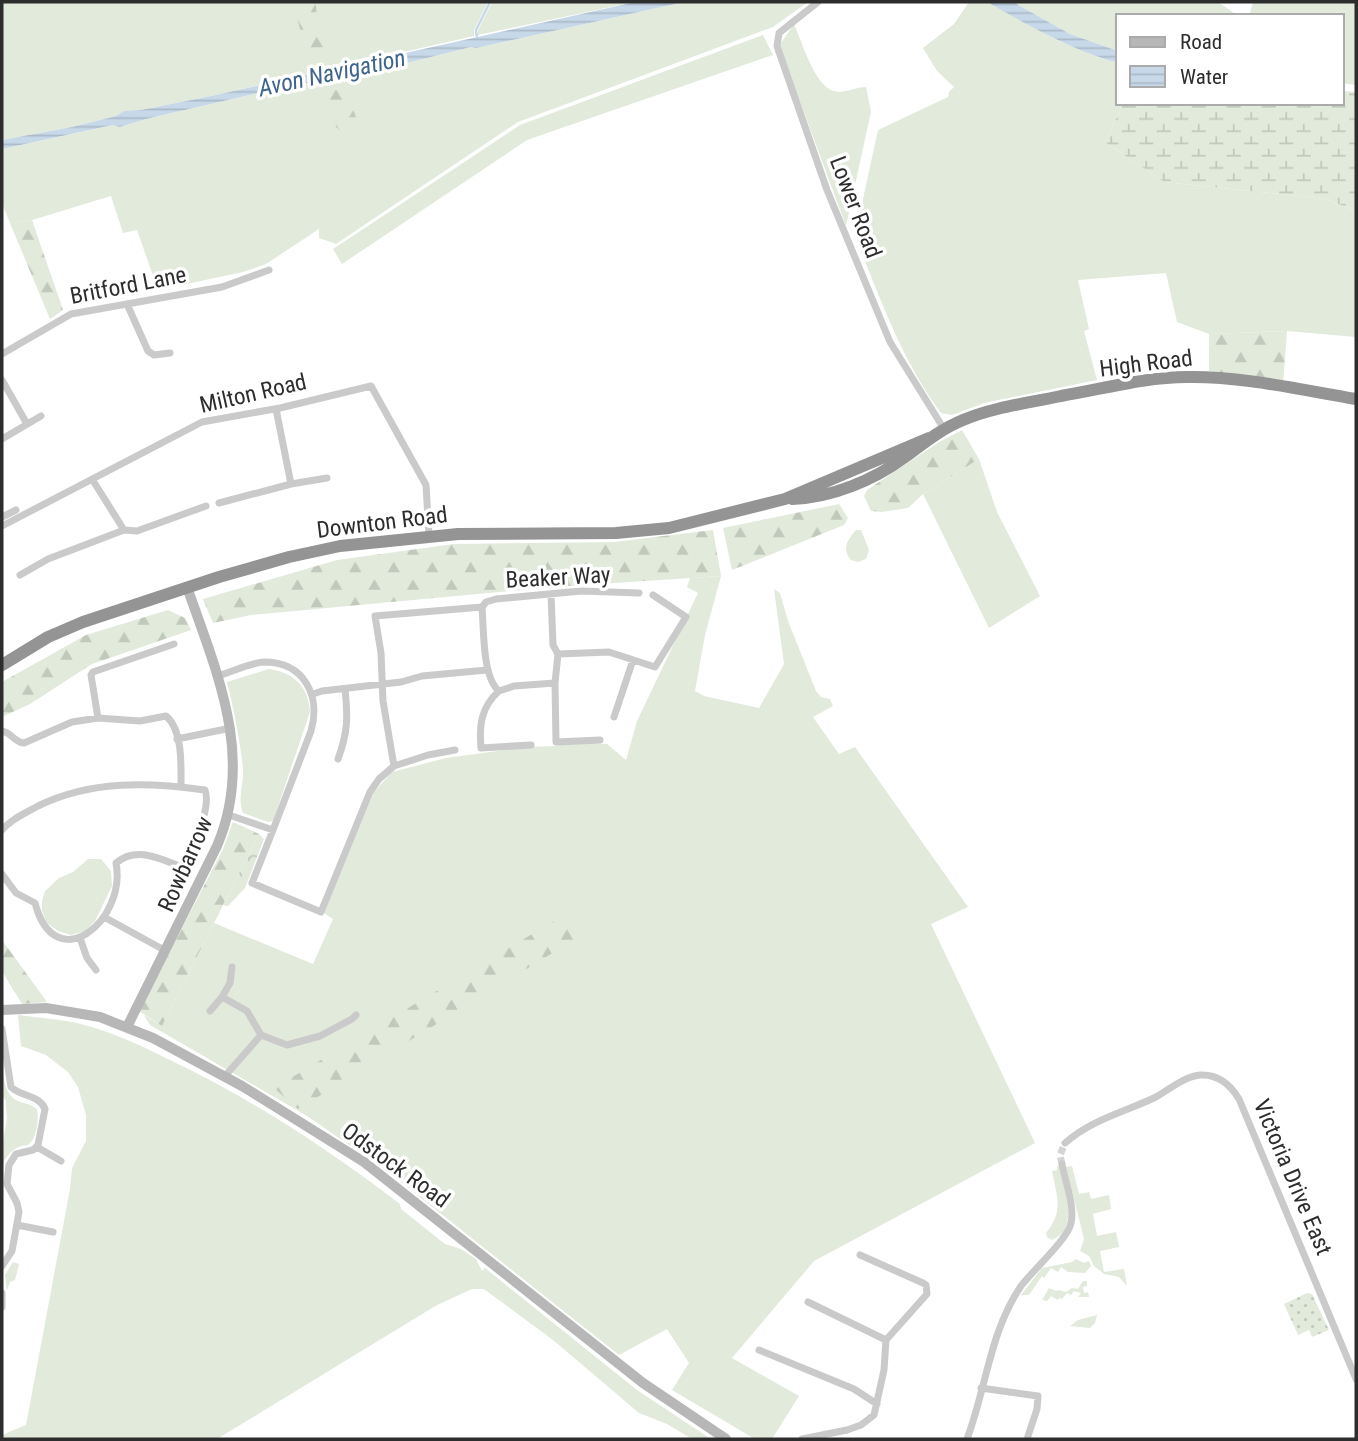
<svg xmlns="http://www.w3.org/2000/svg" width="1358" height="1441" viewBox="0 0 1358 1441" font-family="'Roboto Condensed',sans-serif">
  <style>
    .grass { fill: #e1eadb }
    .forest { fill: url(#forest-firs) }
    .wetland { fill: url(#wetland-marsh) }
    .park { fill: url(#park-crowns) }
    .garden { fill: url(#garden-dots) }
    .water { fill: url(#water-rules) }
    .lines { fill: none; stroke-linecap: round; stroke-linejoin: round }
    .stream { stroke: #c7d8e9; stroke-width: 2.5 }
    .street-tunnel { stroke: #d5d5d5; stroke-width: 7; stroke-dasharray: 7 3.5; stroke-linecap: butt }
    .street { stroke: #cacaca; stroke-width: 7 }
    .secondary { stroke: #b7b7b7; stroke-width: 10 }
    .highway { stroke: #949494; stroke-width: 12 }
    .labels { text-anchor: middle; stroke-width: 7; stroke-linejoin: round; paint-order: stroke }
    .street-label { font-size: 23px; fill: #2d2d2d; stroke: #fff }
    .water-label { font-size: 24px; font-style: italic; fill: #3e648b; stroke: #fff }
  </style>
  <defs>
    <pattern id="forest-firs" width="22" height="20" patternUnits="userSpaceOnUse" patternTransform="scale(1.75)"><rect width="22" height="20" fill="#e1eadb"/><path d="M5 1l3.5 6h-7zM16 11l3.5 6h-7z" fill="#c1c9bc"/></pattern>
    <pattern id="wetland-marsh" width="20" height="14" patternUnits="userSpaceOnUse" patternTransform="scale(1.75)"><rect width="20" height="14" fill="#e1eadb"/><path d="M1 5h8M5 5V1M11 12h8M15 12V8" fill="none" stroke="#c1c9bc"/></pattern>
    <pattern id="park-crowns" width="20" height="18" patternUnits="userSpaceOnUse" patternTransform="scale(1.75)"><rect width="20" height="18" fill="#e1eadb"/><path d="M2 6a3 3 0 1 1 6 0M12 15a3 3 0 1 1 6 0" fill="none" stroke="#c1c9bc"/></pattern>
    <pattern id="garden-dots" width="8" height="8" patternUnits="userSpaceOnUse" patternTransform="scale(1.75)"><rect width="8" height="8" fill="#e1eadb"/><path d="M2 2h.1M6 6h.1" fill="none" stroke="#c1c9bc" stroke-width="1.8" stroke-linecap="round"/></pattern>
    <pattern id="water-rules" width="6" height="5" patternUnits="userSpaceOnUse" patternTransform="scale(1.75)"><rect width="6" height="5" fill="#c7d8e9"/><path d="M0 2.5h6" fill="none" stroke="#abbac8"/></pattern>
  </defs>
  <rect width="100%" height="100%" fill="#fff"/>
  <path class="grass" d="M2 2H488L474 30V36L211 96 141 110 124 111 116 116 72 127 2 140Z
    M492 2H634L478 35V30Z
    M684 2H808L773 27 518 122 336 244 319 238V229L266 264 243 272 158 290 137 230 123 233 111 196 32 220 10 223 2 203V149L114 125 120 127 146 119 288 86 367 73 471 47 476 48Z
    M969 2H987L1057 40 1097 57 1118 63V103H1123L1105 142 1164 182 1326 199 1356 211V337L1287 331 1209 334 1177 322 1166 273 1078 280 1089 329 1084 331 1097 380 984 403 952 415 941 413C903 362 882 303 858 244L856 231 878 130 948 97 949 92 954 87 937 71 923 48 954 24Z
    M1013 2H1218L1238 16H1118V51L1070 34Z
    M1253 2H1356V85L1342 83V16H1249Z
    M794 24C802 42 814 84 833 91 845 94 855 87 866 87L871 112 846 226 781 50V43Z
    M763 35 773 55 527 140 342 264 333 249 520 125Z
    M979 459 997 512 1040 596 989 628 923 494Z
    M856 530H861L869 550 866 559 858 562 851 560C841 549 848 539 856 530Z
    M721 576 705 635 695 691 704 696 759 708 784 664 774 589 780 593 788 621 816 691 821 697 830 699 833 706 813 717 839 754 855 747 968 907 931 924 1035 1143 814 1261 732 1358 799 1396 772 1439H755L672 1390 689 1363 667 1329 619 1355 387 1171 307 1116 150 1025 144 1015 162 1026 214 923 313 964 333 919 324 913 374 792 392 772 446 758 527 747 555 746 575 742 607 744 626 760 637 721 698 593 687 587 690 578Z
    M269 669C293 672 309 687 310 712L273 821 268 822 243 813C237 798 244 785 243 769 240 739 234 711 227 682Z
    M88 859H101L111 871 112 886 95 921 85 931 71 935 58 931 47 923 42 911V901L45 891 59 878 73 872Z
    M18 1015C39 1018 61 1019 81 1024 112 1032 142 1046 170 1060 252 1099 328 1149 400 1204L401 1209 445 1244 461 1249 476 1259 482 1271 485 1268 637 1390 711 1439H692L667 1424 639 1413 553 1340 484 1289H472L437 1305 217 1439H2V1435L26 1425 70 1189 72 1168 86 1141V1115L78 1087 68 1072 46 1055 21 1046Z
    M2 1070C5 1082 5 1097 21 1102 28 1104 31 1105 37 1109 39 1120 37 1138 28 1145 15 1145 7 1155 2 1165 2 1149 4 1134 7 1118 7 1111 5 1108 6 1101L2 1095Z
    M1060 1165C1063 1188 1081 1228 1052 1240L1047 1237 1046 1233C1064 1211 1057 1197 1052 1171L1057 1170V1166Z
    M1072 1166 1079 1194 1089 1192 1091 1199 1109 1195 1111 1209 1093 1214 1097 1236 1116 1232 1119 1247 1100 1251 1104 1272 1124 1269 1127 1286 1119 1277 1104 1274 1094 1266 1089 1256 1080 1251 1084 1239 1066 1167Z
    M1076 1259 1084 1263 1089 1261 1091 1266 1085 1273 1068 1272 1061 1267 1058 1272 1051 1268 1044 1278 1042 1276 1029 1295H1021L1042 1268 1072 1262Z
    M13 1262 19 1264 15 1280 10 1282 7 1290 5 1275Z
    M1083 1281H1087V1286L1083 1287 1084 1293 1088 1292 1089 1297H1078L1081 1293 1074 1291 1071 1295 1067 1293 1062 1299 1059 1298 1058 1300 1051 1296 1047 1301 1042 1300 1049 1288 1056 1291 1058 1290 1066 1292 1072 1288 1078 1289Z
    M1097 1315 1095 1323 1090 1328 1070 1326 1078 1320Z"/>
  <path class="forest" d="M293 2H315C318 12 315 23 318 32 321 40 326 45 327 54L322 57C300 45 305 46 299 25 297 16 293 11 293 2Z
    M328 87C346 90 356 112 359 128L353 134 343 133 336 127 331 106 322 91Z
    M32 220 63 310 50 319 10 223Z
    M1287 331 1283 385 1232 373 1209 371V334Z
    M962 430 979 459 923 494 908 508 882 512 871 511 864 496 867 490 939 442Z
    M839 504 848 518 844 525 732 570 723 528Z
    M713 530 721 576 554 587 251 615 213 623 203 599 337 560 454 544 614 542Z
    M168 610 185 618 191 630 92 664 30 704 2 717V682L86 635Z
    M233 822 259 834 162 1026 139 1011 223 849Z
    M569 912 585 933 298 1109 274 1088Z
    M2 940 47 1002 22 1004 2 971Z"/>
  <path class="wetland" d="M1342 91 1356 92V211L1326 199 1164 182 1105 142 1123 103H1342Z"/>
  <path class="park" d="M259 834 264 839 245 888 228 906 223 905Z"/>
  <path class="garden" d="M1307 1293 1312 1294 1329 1330 1312 1337 1309 1330 1298 1335 1284 1304Z"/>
  <path class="water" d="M635 2H684L476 48 471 47 367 73 288 86 146 119 120 127 113 125 2 149V140L72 127 116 116 124 111 141 110 211 96Z
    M987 2H1013L1070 34 1118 51V63C1071 50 1030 26 987 2Z"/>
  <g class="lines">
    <path class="stream" d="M477 37 476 30 490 2"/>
    <path class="street-tunnel" d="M1062 1164 1060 1155 1065 1143"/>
    <path class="street" d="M818 2 779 33 777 46 827 190 890 342 944 429
      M127 304 148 351 154 355 170 353
      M2 354 71 314 222 287 269 270
      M2 380 27 424
      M276 409 291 484
      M2 439 41 416
      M219 503 291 484 327 478
      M2 517 16 510
      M2 526 202 422 280 408 371 386 426 485 429 536
      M124 530 137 531 206 506
      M20 575 48 559 124 530 92 479
      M551 594 553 645 558 654 555 683
      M482 607C484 629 482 677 499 691 481 707 479 725 481 748L531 745
      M482 607 486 602 496 599 581 591 639 593
      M558 654 609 652 655 667 686 617 653 595
      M217 676C232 672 249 663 264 662 305 662 321 697 311 731L273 830 229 815
      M499 691 514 686 555 683 556 742 600 740
      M313 694 322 691 401 682 422 676 487 670
      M614 717 633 660
      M98 718 91 675 93 672 174 644
      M2 731C11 732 14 742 24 743L72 722 98 718 140 721 166 716C183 730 181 766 181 787
      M177 739 231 728
      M338 759C348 732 348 717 345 689
      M394 766 428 755 455 750
      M2 830C11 819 26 813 38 806 91 780 148 782 205 790 212 807 192 850 185 868 162 860 137 845 116 863 127 921 55 979 35 903L16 893 2 874
      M273 830 252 883 321 912 370 792 379 779 394 766 383 701 381 653 375 616 482 607
      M104 917 166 951
      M80 938 87 958 96 970
      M222 997 230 983 232 967
      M210 1011 222 997 247 1011 261 1035 287 1045 320 1036 352 1019 356 1015
      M2 1029 11 1087C21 1097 40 1095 45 1109L38 1145 33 1150 16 1154 9 1165 7 1184 17 1203 19 1212 12 1251 2 1266
      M225 1076 261 1035
      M1065 1143C1092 1119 1125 1112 1156 1097 1170 1089 1183 1077 1200 1075 1217 1074 1230 1084 1239 1099L1356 1379
      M37 1147 61 1161
      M17 1225 53 1232
      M2 1293V1307
      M808 1302 886 1340
      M759 1350 854 1389 877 1404
      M981 1388 1038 1396 1037 1409 1027 1439
      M802 1439 847 1430 861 1425 874 1415 884 1370 886 1340 927 1294 926 1285 923 1283 860 1255
      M967 1439C986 1389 990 1331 1021 1286 1033 1270 1068 1239 1071 1223 1075 1206 1065 1181 1062 1164"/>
    <path class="secondary" d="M2 1010 46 1008 100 1017 153 1038 242 1086 364 1162 643 1383 726 1439
      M127 1027 217 846C255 757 217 673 187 587"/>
    <path class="highway" d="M792 499C831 498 874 480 905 457 924 443 941 429 963 420 994 407 1029 403 1061 396 1103 389 1145 377 1187 377 1243 376 1301 390 1356 399
      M2 665 48 637 83 622 219 577 289 557 340 546 458 534 616 533 669 528 785 499 929 438"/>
  </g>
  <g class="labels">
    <g class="street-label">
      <text transform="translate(856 207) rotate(69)" y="8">Lower Road</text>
      <text transform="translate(128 285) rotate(-11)" y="8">Britford Lane</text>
      <text transform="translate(1146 363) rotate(-7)" y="8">High Road</text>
      <text transform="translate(253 393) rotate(-13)" y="8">Milton Road</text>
      <text transform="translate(382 522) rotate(-7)" y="8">Downton Road</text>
      <text transform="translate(558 577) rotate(-3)" y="8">Beaker Way</text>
      <text transform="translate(185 864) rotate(-66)" y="8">Rowbarrow</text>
      <text transform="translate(396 1165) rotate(36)" y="8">Odstock Road</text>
      <text transform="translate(1293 1177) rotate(67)" y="8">Victoria Drive East</text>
    </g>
    <g class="water-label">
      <text transform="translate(332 73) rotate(-12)" y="8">Avon Navigation</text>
    </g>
  </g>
  <rect width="1358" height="1441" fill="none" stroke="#2d2d2d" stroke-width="7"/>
  <rect x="1116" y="14" width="228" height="91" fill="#ffffff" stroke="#ababab" stroke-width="2"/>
  <rect x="1130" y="37" width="35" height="10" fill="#b7b7b7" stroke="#ababab" stroke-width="2"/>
  <text x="1180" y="49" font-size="21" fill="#2d2d2d">Road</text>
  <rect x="1130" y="66" width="35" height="21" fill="url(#water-rules)" stroke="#ababab" stroke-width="2"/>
  <text x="1180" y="84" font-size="21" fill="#2d2d2d">Water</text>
</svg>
